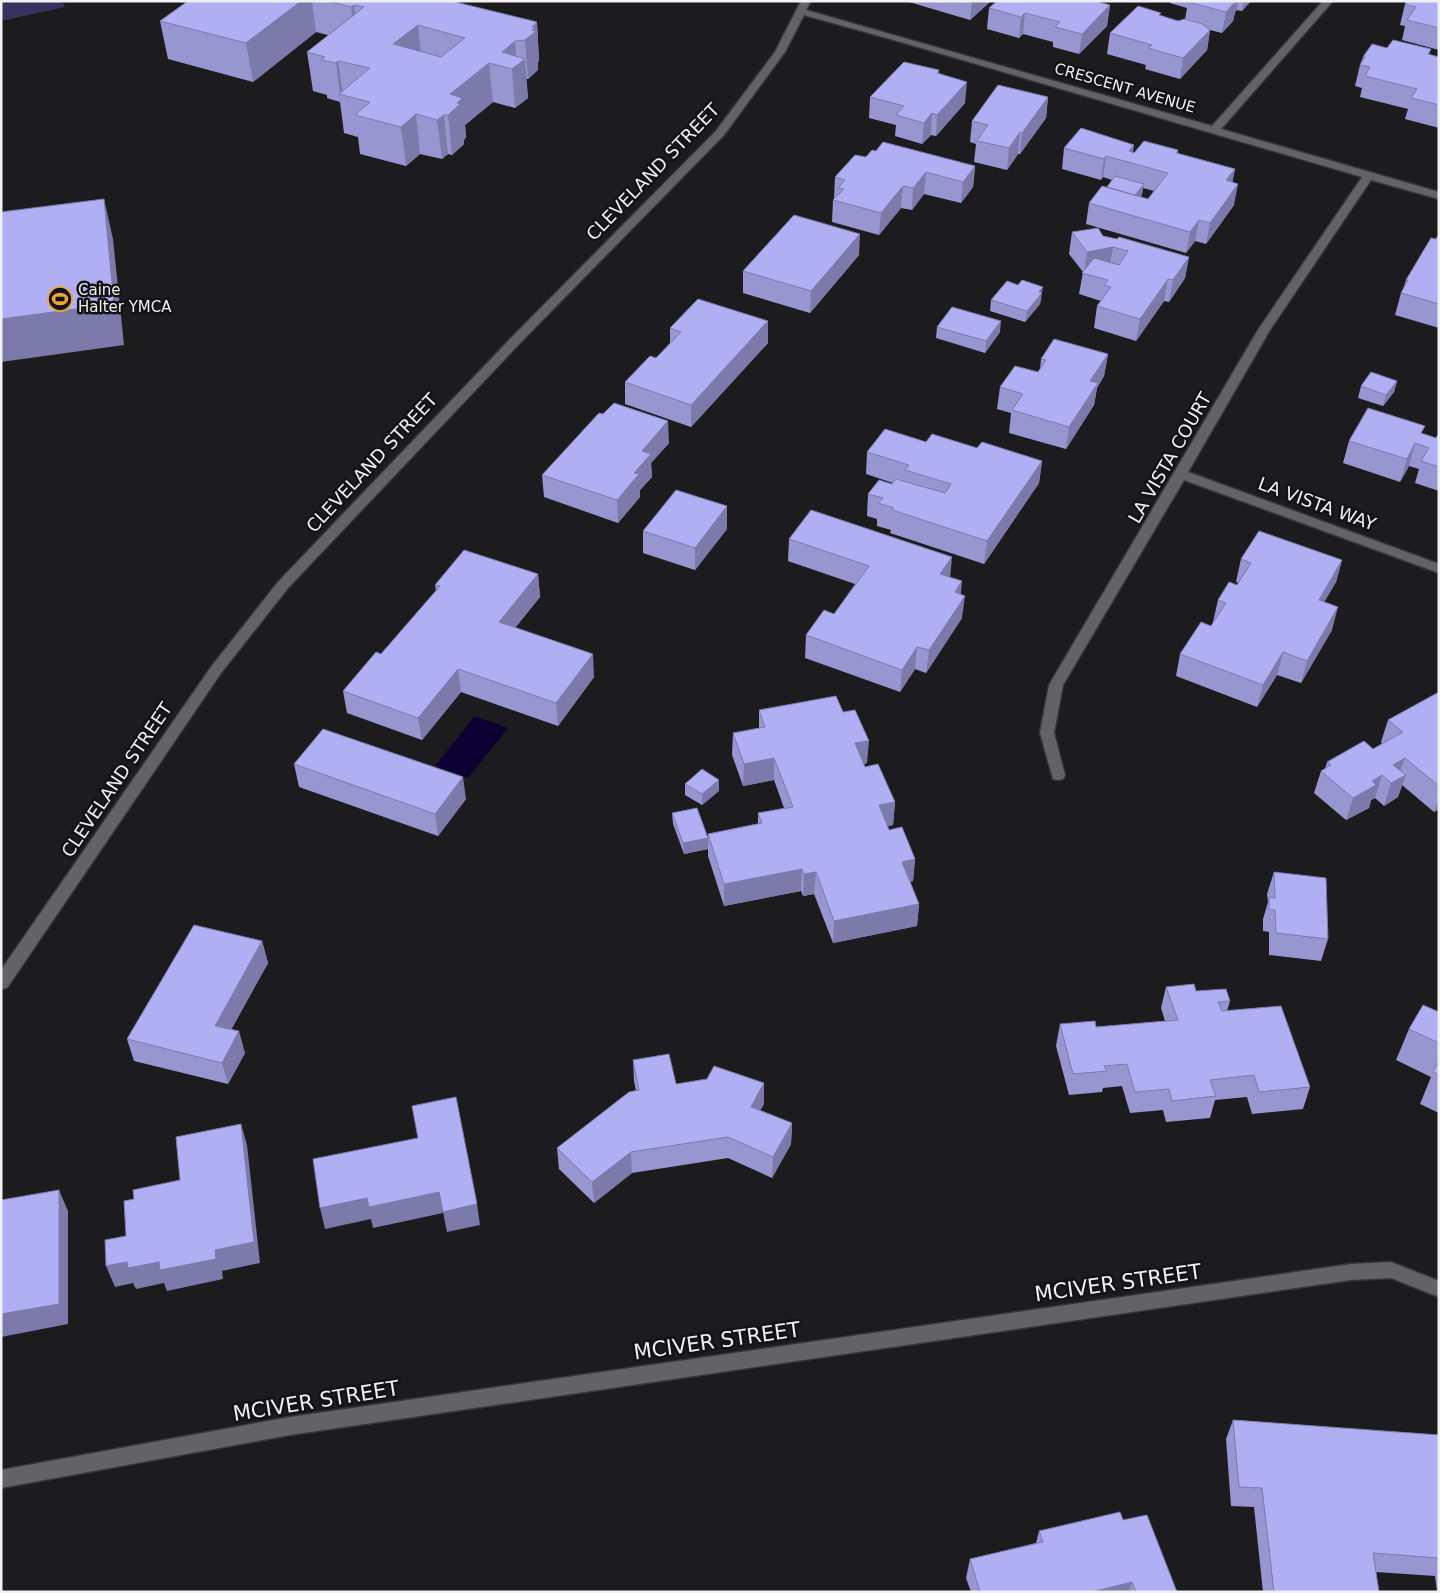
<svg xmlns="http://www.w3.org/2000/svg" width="1440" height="1593" viewBox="0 0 1440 1593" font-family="'DejaVu Sans',sans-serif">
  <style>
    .green { fill: #35335e }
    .water { fill: #0d0032 }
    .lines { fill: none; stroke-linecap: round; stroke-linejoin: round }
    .minor-casing { stroke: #363637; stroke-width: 3 }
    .minor { fill: #636366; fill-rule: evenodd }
    .wall { fill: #9796d1; fill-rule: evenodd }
    .shaded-wall { fill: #7b7aaa }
    .building { fill: #b0aff3; stroke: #7b7aaa; fill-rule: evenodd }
    .labels { text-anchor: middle; stroke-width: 5; stroke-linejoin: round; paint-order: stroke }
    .far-street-label { font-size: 15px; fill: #f1f1f3; stroke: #131315 }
    .far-poi-label { font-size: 15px; fill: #f1f1f3; stroke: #131315; text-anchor: start }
    .street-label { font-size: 18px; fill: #f1f1f3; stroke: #131315 }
    .near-street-label { font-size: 21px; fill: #f1f1f3; stroke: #131315 }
  </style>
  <rect width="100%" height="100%" fill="#1c1c1e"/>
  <path class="green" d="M1 1H62L65 7 1 21Z"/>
  <path class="water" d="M475 716 508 728 468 778 435 766Z"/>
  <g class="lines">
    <defs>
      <path id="minor" d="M801 1H811L806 10 1212 126 1323 1H1333L1221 129 1439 192V199L1371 180 1270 330 1188 472 1439 564V573L1184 480 1063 685 1054 733 1065 775 1063 779 1058 780 1053 779 1040 733 1049 685 1258 330 1362 177 901 42 804 15 785 52 724 135 522 341 288 588 221 673 7 988 1 989V970L211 667 278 582 514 335 716 131 775 52Z
        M1391 1262 1439 1281V1297L1391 1278 1351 1280 290 1435 1 1488V1470L290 1417 1351 1264Z"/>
    </defs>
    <use href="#minor" class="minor-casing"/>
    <use href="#minor" class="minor"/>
  </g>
  <path class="wall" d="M188 1H452L537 22 539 61 538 62V70L528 79H526L528 98 515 108 493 102 465 125 466 137 464 140V144L452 155 448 154 442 159 420 154 406 166 360 154 358 137 344 133 340 102 327 98V95L313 91 307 52 328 36V35L316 32 253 82 168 59 160 21Z
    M909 1H991L970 20 909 2Z
    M1170 1H1251L1242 11 1237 10 1235 12 1233 21 1222 33 1210 30 1207 50 1180 79 1145 69 1146 65 1107 54 1110 33 1161 16 1178 21 1185 19 1187 8 1170 3Z
    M1439 1V50L1402 40 1405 26 1400 25 1405 4Z
    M1110 5 1107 26 1079 54 1053 47V42L1023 34 1019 38 987 29 989 8Z
    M1387 48 1431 49 1429 55 1439 57V128L1405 119 1408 109 1360 97 1362 88 1355 86 1360 65 1361 62 1363 57Z
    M939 70V73L965 103 936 136 931 135 922 144 895 136 896 125 869 118 870 97Z
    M1048 97 1046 118 1020 154H1018L1007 170 974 162 976 144 970 142 972 121Z
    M1064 148 1133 152 1178 150V153L1235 169 1232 182 1234 205 1206 244 1195 241 1186 253 1086 224 1089 203 1107 187 1112 180 1103 177 1101 180 1062 169ZM1143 188 1154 191 1148 199 1141 197 1142 194Z
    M876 151 975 166 973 187 961 203 924 194 912 210 901 208 879 235 832 222 833 200 835 199 834 198 835 177Z
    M1072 232 1103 236 1189 257 1185 278 1169 302 1164 301 1136 341 1094 328 1097 306 1101 301 1079 294 1083 272 1069 254Z
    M1439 234V328L1395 315 1401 293 1403 289 1406 280Z
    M859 255 810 313 743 293V271Z
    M1042 298 1041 299 1040 304 1025 322 990 311 991 300Z
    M937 327 1000 332 985 353 936 338Z
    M670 328 768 343 691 427 625 404V382L656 358 670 344Z
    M1108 354 1104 376 1097 388 1094 405 1066 449 1009 433 1011 413 997 409 1000 387 1038 372 1040 370 1041 359Z
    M1397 381 1394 392 1383 406 1358 398 1361 386Z
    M1439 433V491L1415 483 1419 469 1409 466 1400 482 1343 463 1349 441 1423 434 1436 438Z
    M926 442 977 448 1042 461 1039 483 984 564 890 533 891 530 877 526V519L867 516 868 494 892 484 893 483 866 474 867 452Z
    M669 443 651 463 652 477 640 490V497L618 523 544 497 542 475Z
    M727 506V529L695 570 643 553V531Z
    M789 539 950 577 961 594 962 618 926 673 915 669 900 692 805 658 806 635 834 614 855 584 788 561Z
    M1241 559 1342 560 1336 582 1324 602 1332 630 1301 683 1277 675 1257 707 1176 676 1180 654 1211 626 1213 622 1218 600 1237 585 1239 583 1236 582Z
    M538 574 540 597 515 628 594 677 558 726 461 692 422 740 347 713 343 691 381 654 436 591 435 585Z
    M1439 692V809L1434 812 1402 785 1398 797 1384 806 1375 798 1371 800 1369 808 1346 820 1314 793 1321 771 1325 769 1327 762 1373 749 1382 744 1381 742 1388 720Z
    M759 710 867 763 864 764 865 767 895 802 893 825 888 826 889 830 915 859 913 881 910 882 919 904 917 926 833 943 814 894 803 896 801 891 724 906 708 856V849L684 854 673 824 672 813 708 838V834L758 824V813L784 808 774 780 743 786 732 755 733 733 759 728Z
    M294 764 466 799 438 836 299 787Z
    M719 780V791L702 805 685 795V784Z
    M1274 872 1328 939 1321 961 1269 955V932L1263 931V919L1268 902 1267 894Z
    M262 941 268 963 231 1030 245 1053 228 1084 134 1061 127 1039Z
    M1166 987 1196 991 1230 1001 1227 1011 1310 1087 1303 1109 1252 1114 1247 1097 1215 1100 1210 1118 1166 1122 1163 1110 1130 1113 1122 1086 1103 1088 1102 1092 1069 1095 1056 1046 1060 1024 1096 1027 1165 1021 1161 1008Z
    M1439 1012V1113L1420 1104 1431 1077 1396 1060 1409 1029Z
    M633 1060 676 1084 764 1104 760 1110 792 1123 791 1144 772 1178 728 1158 632 1173 594 1203 559 1169 557 1148 636 1091 634 1081Z
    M1233 1420 1439 1435V1592H1437L1435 1576 1376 1572 1379 1592H1263L1254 1507 1231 1506 1226 1439Z
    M1123 1520 1177 1592H971L966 1578 970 1559 1036 1543 1039 1531Z"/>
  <path class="shaded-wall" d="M301 1H312L316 32 253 82 246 43Z
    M972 1H991L970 20Z
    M1232 1H1238L1237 10 1235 12 1233 21 1222 33 1226 12Z
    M1244 1H1251L1242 11Z
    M354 5 359 43 356 45 351 7Z
    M1110 5 1107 26 1079 54 1082 34Z
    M1025 13 1023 34 1019 38 1021 17Z
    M537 22 539 61 538 62V70L528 79 525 40 532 27Z
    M418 25 422 63 393 44Z
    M1210 30 1207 50 1180 79 1183 58Z
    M515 41 517 65 525 59 528 98 515 108 512 69 502 52Z
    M338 61 343 95 340 94 336 63Z
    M489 63 493 102 465 125 466 137 464 140V144L452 155 448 115 450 94Z
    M967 82 965 103 936 136 937 115Z
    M1048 97 1046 118 1020 154 1022 133Z
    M932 113 931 135 922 144 924 123Z
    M416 114 420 154 406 166 401 127Z
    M444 115 448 154 442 159 437 120Z
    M1020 132 1018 154 1007 170 1009 148Z
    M1134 145 1132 163 1129 151Z
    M1106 156 1103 177 1101 180 1104 159Z
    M975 166 973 187 961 203 963 182Z
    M1235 169 1231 190 1226 180Z
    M926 172 924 194 912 210 913 188Z
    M1144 184 1142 194 1132 208 1134 197Z
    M1238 184 1234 205 1206 244 1210 223Z
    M903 186 901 208 879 235 881 213Z
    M104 199 113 239 124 345 1 362V319Z
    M1199 220 1195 241 1186 253 1190 232Z
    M860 234 859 255 810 313 811 291Z
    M1113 247 1109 269 1084 273 1087 252Z
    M1189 257 1185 278 1169 302 1173 280Z
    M1168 279 1164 301 1136 341 1140 319Z
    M1043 287 1040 304 1025 322 1027 311Z
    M768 321V343L691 427V405Z
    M1001 321 1000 332 985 353 986 341Z
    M1108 354 1104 376 1097 388 1094 405 1066 449 1069 427 1090 381Z
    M1397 381 1394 392 1383 406 1386 395Z
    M668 421 669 443 651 463 652 477 640 490V497L618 523 617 500 634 473 642 451Z
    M1415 443 1409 466 1400 482 1407 459Z
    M1042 461 1039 483 984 564 987 541Z
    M727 506V529L695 570V548Z
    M952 557 950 580 940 574Z
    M1342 560 1336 582 1312 623 1319 600Z
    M538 574 540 597 501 645 499 622Z
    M962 581 960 604 965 596 962 618 926 673 929 650 955 592Z
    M1338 607 1332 630 1301 683 1307 661Z
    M917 647 915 669 900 692 902 670Z
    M1283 652 1277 675 1257 707 1263 685Z
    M593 654 594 677 558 726 556 703Z
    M458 669 461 692 422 740 418 718Z
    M869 741 867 763 854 765 855 743Z
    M774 758V780L743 786 744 764Z
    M1405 758 1397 780 1406 775 1398 797 1384 806 1391 783 1393 765Z
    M1382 775 1375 798 1371 800 1369 808 1346 820 1353 798 1372 781Z
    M463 777 466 799 438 836 435 814Z
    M719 780V791L702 805V794Z
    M1439 799V809L1434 812Z
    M895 802 893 825 877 828 879 805Z
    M708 838V849L684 854 683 843Z
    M915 859 913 881 900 884 902 862Z
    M802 869 801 891 724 906V884Z
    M816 872 814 894 803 896 804 874Z
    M919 904 917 926 833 943 834 921Z
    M262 941 268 963 221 1047 215 1026Z
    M239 1031 245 1053 228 1084 222 1063Z
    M764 1083V1104L750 1128 751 1107Z
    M792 1123 791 1144 772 1178 773 1157Z
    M241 1124 247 1145 260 1263 222 1271 223 1279 167 1291 164 1283 136 1289 133 1283 115 1287 106 1266 127 1262 215 1250Z
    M631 1152 632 1173 594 1203 592 1182Z
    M59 1190 68 1211V1324L1 1337V1314Z
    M439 1192 443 1213 373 1228 371 1219 325 1229 320 1208 367 1198Z
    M477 1204 480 1225 447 1232 443 1212Z
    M1132 1582 1129 1592H1092Z"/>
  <path class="building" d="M188 1H301L246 43 160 21Z
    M328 1H451L537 22 532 27 535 28 532 30 536 31 525 40 515 41 502 52 525 59 512 69 489 63 450 94 462 98 457 103 460 104 448 115H444L437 120 416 114 401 127 355 115 370 102 339 94 370 68 338 61 336 63 321 60 325 57 307 52 364 7 354 5 351 7ZM418 25 465 38 441 57 393 44Z
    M997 1H1095L1110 5 1082 34 1055 27 1060 22 1025 13 1021 17 989 8Z
    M1189 1H1236L1226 12 1188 2Z
    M1407 1H1439V28L1407 20 1416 7 1405 4Z
    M1138 6 1161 13 1159 15 1178 21 1185 19 1202 24 1210 30 1183 58 1148 48 1152 45 1110 33Z
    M1393 40 1431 49 1428 54 1439 57V105L1411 98 1417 89 1365 76 1370 67 1360 65 1365 57H1363L1372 44 1387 48Z
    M904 62 939 70 937 73 967 82 937 115 932 113 924 123 896 115 904 106 870 97Z
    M998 85 1048 97 1022 133 1020 132 1009 148 977 141 988 125 972 121Z
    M1081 128 1134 145 1129 151 1134 153 1144 141 1178 150 1176 153 1235 169 1226 180 1238 184 1210 223 1199 220 1190 232 1089 203 1102 186 1148 199 1168 173 1106 156 1104 159 1064 148Z
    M883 142 975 166 963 182 926 172 913 188 903 186 881 213 833 200 844 189 838 188 845 180 835 177 855 155 866 157 872 150 876 151Z
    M1115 176 1144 184 1135 195 1107 187Z
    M104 199 114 304 1 319V212Z
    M794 215 860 234 811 291 743 271Z
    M1098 228 1103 236 1117 239 1119 237 1189 257 1173 280 1168 279 1140 319 1097 306 1111 287 1104 285 1108 280 1082 273 1094 258 1119 265 1128 251 1113 247 1087 252 1072 232Z
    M1439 234V304L1401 293 1408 280H1406L1431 238 1436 239Z
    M1022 280 1043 287 1039 292 1042 293 1027 311 991 300 1007 281 1018 285Z
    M698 299 768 321 691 405 625 382 650 356 656 358 681 332 670 328Z
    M952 307 1001 321 986 341 937 327Z
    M1054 339 1108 354 1090 381 1098 383 1069 427 1012 410 1023 394 1000 387 1015 366 1038 372 1046 360 1041 359Z
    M1371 372 1397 381 1386 395 1361 386Z
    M614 403 668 421 642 451 651 454 634 473 639 474 617 500 542 475 599 413 603 414Z
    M1368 408 1425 426 1421 433 1436 438 1439 433V467L1421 461 1429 448 1415 443 1407 459 1349 441Z
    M885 429 926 442 932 434 977 448 982 442 1042 461 987 541 892 510 894 508 878 503 883 498 868 494 879 480 892 484 896 479 945 493 951 484 905 470 909 465 867 452Z
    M676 490 727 506 695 548 643 531Z
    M811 510 952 557 940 574 962 581 955 592 965 596 929 650 917 647 902 670 806 635 824 610 834 614 869 566 789 539Z
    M1259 531 1342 560 1319 600 1338 607 1307 661 1283 652 1263 685 1180 654 1201 622 1211 626 1226 603 1218 600 1229 582 1237 585 1251 563 1241 559Z
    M464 550 538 574 499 622 593 654 556 703 458 669 418 718 343 691 376 652 381 654 440 586 435 585Z
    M1439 692V786L1405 758 1393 765 1406 775 1391 783 1382 775 1372 781 1376 785 1353 798 1321 771 1331 765 1327 762 1364 741 1373 749 1403 732 1388 720Z
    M836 696 843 712 855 710 869 741 855 743 865 767 878 764 895 802 879 805 889 830 902 827 915 859 902 862 919 904 834 921 816 872 804 874 802 869 724 884 708 834 762 823 758 813 793 807 774 758 744 764 733 733 765 727 759 710Z
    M323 729 463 777 435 814 294 764Z
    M702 769 719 780 702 794 685 784Z
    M697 808 708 838 683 843 672 813Z
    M1274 872 1326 878 1328 939 1276 933 1275 910 1269 909V897L1275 898Z
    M194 925 262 941 215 1026 239 1031 222 1063 127 1039Z
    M1194 984 1196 991 1226 989 1230 1001 1218 1002 1222 1011 1281 1006 1310 1087 1259 1092 1254 1075 1210 1080 1216 1096 1172 1101 1169 1089 1135 1092 1127 1064 1104 1066 1107 1071 1073 1074 1060 1024 1095 1021 1096 1027 1178 1020 1166 987Z
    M1423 1005 1439 1012V1043L1409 1029Z
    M669 1054 676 1084 707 1079 714 1066 764 1083 751 1107 792 1123 773 1157 728 1137 631 1152 592 1182 557 1148 629 1092 639 1090 633 1060Z
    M1439 1061V1075L1433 1072Z
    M456 1097 477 1204 443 1212 439 1192 369 1207 367 1198 320 1208 313 1159 418 1138 412 1106Z
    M241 1124 254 1242 215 1250 216 1259 160 1270 159 1262 128 1268 127 1262 106 1266 105 1240 126 1236 124 1201 134 1199 133 1190 180 1180 176 1137Z
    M59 1190V1304L1 1314V1200Z
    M1233 1420 1439 1435V1558L1373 1553 1379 1592H1274L1262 1488 1239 1487Z
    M1120 1512 1123 1520 1147 1515 1177 1592H1136L1132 1582 1092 1592H980L970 1559 1043 1542 1039 1531Z"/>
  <defs>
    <symbol id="stadium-ring" viewBox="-11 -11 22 22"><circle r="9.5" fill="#131315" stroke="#eda83b" stroke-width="1.5"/><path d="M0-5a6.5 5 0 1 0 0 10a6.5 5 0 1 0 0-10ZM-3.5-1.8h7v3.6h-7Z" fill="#eda83b"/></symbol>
  </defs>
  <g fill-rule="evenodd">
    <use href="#stadium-ring" x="46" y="285" width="28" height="28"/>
  </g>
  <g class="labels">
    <g class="far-street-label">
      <text transform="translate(1125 88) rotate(16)" y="5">CRESCENT AVENUE</text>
    </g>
    <g class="far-poi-label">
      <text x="78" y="295">Caine<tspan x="78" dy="17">Halter YMCA</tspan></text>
    </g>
    <g class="street-label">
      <text transform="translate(653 172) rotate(-46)" y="6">CLEVELAND STREET</text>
      <text transform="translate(1170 458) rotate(-60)" y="6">LA VISTA COURT</text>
      <text transform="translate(372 463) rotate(-47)" y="6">CLEVELAND STREET</text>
      <text transform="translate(1317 504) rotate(20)" y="6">LA VISTA WAY</text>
      <text transform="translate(117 780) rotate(-56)" y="6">CLEVELAND STREET</text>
    </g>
    <g class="near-street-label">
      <text transform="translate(1118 1283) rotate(-8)" y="7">MCIVER STREET</text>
      <text transform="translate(717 1341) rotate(-8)" y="7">MCIVER STREET</text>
      <text transform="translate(316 1401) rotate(-9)" y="7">MCIVER STREET</text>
    </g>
  </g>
  <rect width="1440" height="1593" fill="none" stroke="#f1f1f3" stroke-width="5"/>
</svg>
